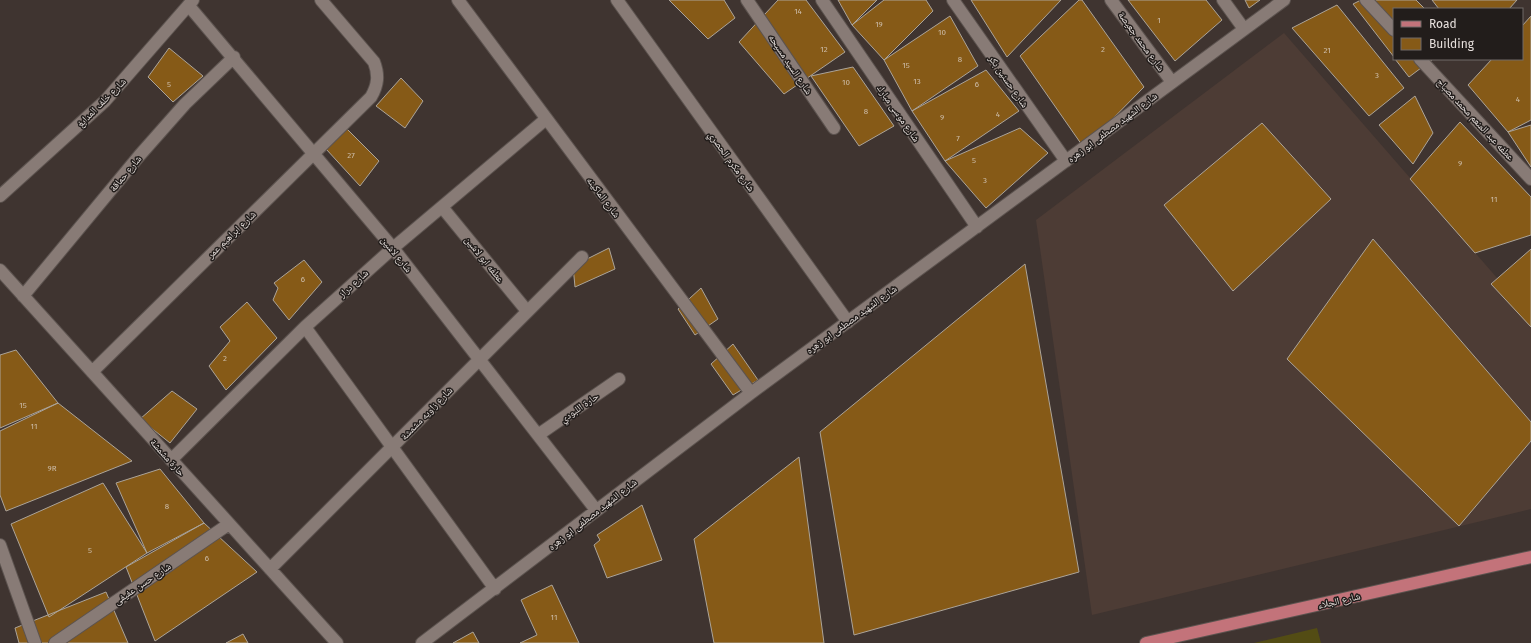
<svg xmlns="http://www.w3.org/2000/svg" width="1531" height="643" viewBox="0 0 1531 643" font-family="'Fira Sans','Noto Naskh Arabic',sans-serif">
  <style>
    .built { fill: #4d3c35 }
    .green { fill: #534c14 }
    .building { fill: #865a17; stroke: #aca499 }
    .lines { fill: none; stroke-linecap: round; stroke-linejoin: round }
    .minor-casing { stroke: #5c534f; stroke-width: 14 }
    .major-casing { stroke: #5c534f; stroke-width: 14 }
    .minor { stroke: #887b76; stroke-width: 12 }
    .major { stroke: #c3737a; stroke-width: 12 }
    .labels { text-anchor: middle; stroke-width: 3; stroke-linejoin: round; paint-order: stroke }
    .number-label { font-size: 8px; fill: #cebeab }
    .street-label { font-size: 10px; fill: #e6dfdc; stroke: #221d1b }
  </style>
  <rect width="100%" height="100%" fill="#3f3430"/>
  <path class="built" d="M1284 33 1531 317V509L1092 615 1036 220Z"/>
  <path class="green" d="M1317 628 1321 643H1254Z"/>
  <path class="building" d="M669 0H724L735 18 708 39Z
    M778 0H806L845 52 784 94 739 42Z
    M838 0H877L852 25Z
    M884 0H926L933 11 884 60 852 25Z
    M971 0H1061L1007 57Z
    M1079 0H1082L1144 87 1084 148 1020 56Z
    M1128 0H1206L1222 20 1175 61Z
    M1245 0H1260L1249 8Z
    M1361 0H1416L1425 9H1394V57L1353 4Z
    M1432 0H1517L1509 9H1439Z
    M1337 5 1404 88 1369 116 1292 28Z
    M950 16 978 66 912 111 884 60Z
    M1531 16V120L1508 132 1468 85 1492 59H1522V26Z
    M169 48 203 76 173 102 148 77Z
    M1395 59H1433L1409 77Z
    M853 67 894 126 859 146 811 76Z
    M986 70 1019 111 945 161 912 111Z
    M401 78 423 101 405 128 376 106Z
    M1415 96 1433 133 1413 164 1379 125Z
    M1460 122 1531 197V235L1475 253 1410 179Z
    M1262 123 1331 199 1233 291 1164 205Z
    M1531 125V167L1508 132Z
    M346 128 379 161 360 186 326 149Z
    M1020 128 1048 153 986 208 945 161Z
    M1373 239 1531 422V441L1459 526 1287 359Z
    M609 248 615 269 575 287 573 266Z
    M1531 249V327L1491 284Z
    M304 260 322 282 289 320 273 300 278 288 274 283Z
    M1025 264 1079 572 854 635 820 432Z
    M701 288 718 319 695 335 678 309Z
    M247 302 277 338 226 390 209 366 230 341 220 327Z
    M733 344 758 380 733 395 711 364Z
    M16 350 58 403 0 428V355Z
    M172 391 197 409 170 443 140 419Z
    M58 403 132 461 6 511 0 495V431Z
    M799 457 824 643H714L694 539Z
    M160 469 204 523 147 553 116 483Z
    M103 483 147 553 49 617 11 524Z
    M642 505 662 560 607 578 594 545 600 540 597 535Z
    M204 523 257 572 155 641 126 567Z
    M552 585 579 643H520L537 635 521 600Z
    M106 592 128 643H19L15 628Z
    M473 632 479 643H453Z
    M243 634 248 643H226Z"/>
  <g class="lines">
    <defs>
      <path id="minor" d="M458 0 751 393
        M617 0 848 322
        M747 0 834 128
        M822 0 977 227
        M953 0 1066 161
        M1111 0 1172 82
        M1223 0 1244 29
        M1366 0 1394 30
        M189 6 393 248 596 510
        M1420 59 1531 179
        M0 196 105 101 193 0
        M442 207 527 311
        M0 270 337 643
        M23 296 139 156 185 104 234 57
        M305 327 495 589
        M92 372 371 97C378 85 379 75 374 62L321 0
        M538 435 619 379
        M171 460 305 327 393 248 546 119
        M0 545 35 643
        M270 569 582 257
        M55 643 229 524
        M422 643 751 393 1284 0"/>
      <path id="major" d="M1146 643 1531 557"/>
    </defs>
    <use href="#minor" class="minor-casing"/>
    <use href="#major" class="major-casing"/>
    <use href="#minor" class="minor"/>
    <use href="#major" class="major"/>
  </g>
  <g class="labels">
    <g class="number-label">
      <text x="798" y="14">14</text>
      <text x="1159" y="23">1</text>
      <text x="879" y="27">19</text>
      <text x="942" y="35">10</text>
      <text x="824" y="52">12</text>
      <text x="1103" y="52">2</text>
      <text x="1327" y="53">21</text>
      <text x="960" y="62">8</text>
      <text x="906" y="68">15</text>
      <text x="1377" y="78">3</text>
      <text x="917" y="84">13</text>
      <text x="846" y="85">10</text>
      <text x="169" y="87">5</text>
      <text x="977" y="87">6</text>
      <text x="1518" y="102">4</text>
      <text x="866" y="114">8</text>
      <text x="998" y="117">4</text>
      <text x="942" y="120">9</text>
      <text x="958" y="141">7</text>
      <text x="351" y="158">27</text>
      <text x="974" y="163">5</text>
      <text x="1460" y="166">9</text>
      <text x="985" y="183">3</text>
      <text x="1494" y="202">11</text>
      <text x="303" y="282">6</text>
      <text x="225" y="361">2</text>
      <text x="23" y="408">15</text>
      <text x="34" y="429">11</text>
      <text x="52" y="471">9R</text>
      <text x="167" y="509">8</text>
      <text x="90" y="553">5</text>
      <text x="207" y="561">6</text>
      <text x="554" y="620">11</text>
    </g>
    <g class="street-label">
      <text transform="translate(1142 41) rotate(54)" y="4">شارع محمد جعيصة</text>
      <text transform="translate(791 64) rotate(56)" y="4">شارع السيد مسيحه</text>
      <text transform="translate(1009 81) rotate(55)" y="4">شارع حسنين بكر</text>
      <text transform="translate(101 102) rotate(-45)" y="4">شارع خلف المدابغ</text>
      <text transform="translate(899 113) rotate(55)" y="4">شارع موسى مبارك</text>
      <text transform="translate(1476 119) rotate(47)" y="4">عطفه عبد المنعم محمد مصباح</text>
      <text transform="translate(1112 127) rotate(-37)" y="4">شارع الشهيد مصطفى ابو زهره</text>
      <text transform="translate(732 161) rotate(54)" y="4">شارع مكرم الحصري</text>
      <text transform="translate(125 173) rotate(-50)" y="4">شارع حماقة</text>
      <text transform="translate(604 197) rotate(53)" y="4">شارع الماكينه</text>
      <text transform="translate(231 234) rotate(-44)" y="4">شارع ابراهيم عمر</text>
      <text transform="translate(397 254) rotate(51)" y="4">شارع لاشين</text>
      <text transform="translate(485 259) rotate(51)" y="4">عطفه ابو لاشين</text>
      <text transform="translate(353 283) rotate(-42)" y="4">شارع دراز</text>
      <text transform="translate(851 319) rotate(-36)" y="4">شارع الشهيد مصطفى ابو زهره</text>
      <text transform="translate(579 407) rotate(-35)" y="4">حارة اللبودي</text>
      <text transform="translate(426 413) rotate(-46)" y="4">شارع زاويه مشمشة</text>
      <text transform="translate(168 457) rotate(48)" y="4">حارة مشمشة</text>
      <text transform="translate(592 514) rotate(-38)" y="4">شارع الشهيد مصطفى ابو زهره</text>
      <text transform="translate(142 583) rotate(-34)" y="4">شارع حسن عفيفى</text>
      <text transform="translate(1339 600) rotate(-13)" y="4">شارع الجلاء</text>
    </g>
  </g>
  <rect x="1393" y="8" width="130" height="52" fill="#221d1b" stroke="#706b68"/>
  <rect x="1401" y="21" width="20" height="6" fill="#c3737a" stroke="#706b68"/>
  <text x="1429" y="28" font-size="12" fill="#e6dfdc">Road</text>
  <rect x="1401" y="38" width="20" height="12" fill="#865a17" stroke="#706b68"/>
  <text x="1429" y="48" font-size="12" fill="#e6dfdc">Building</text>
</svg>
